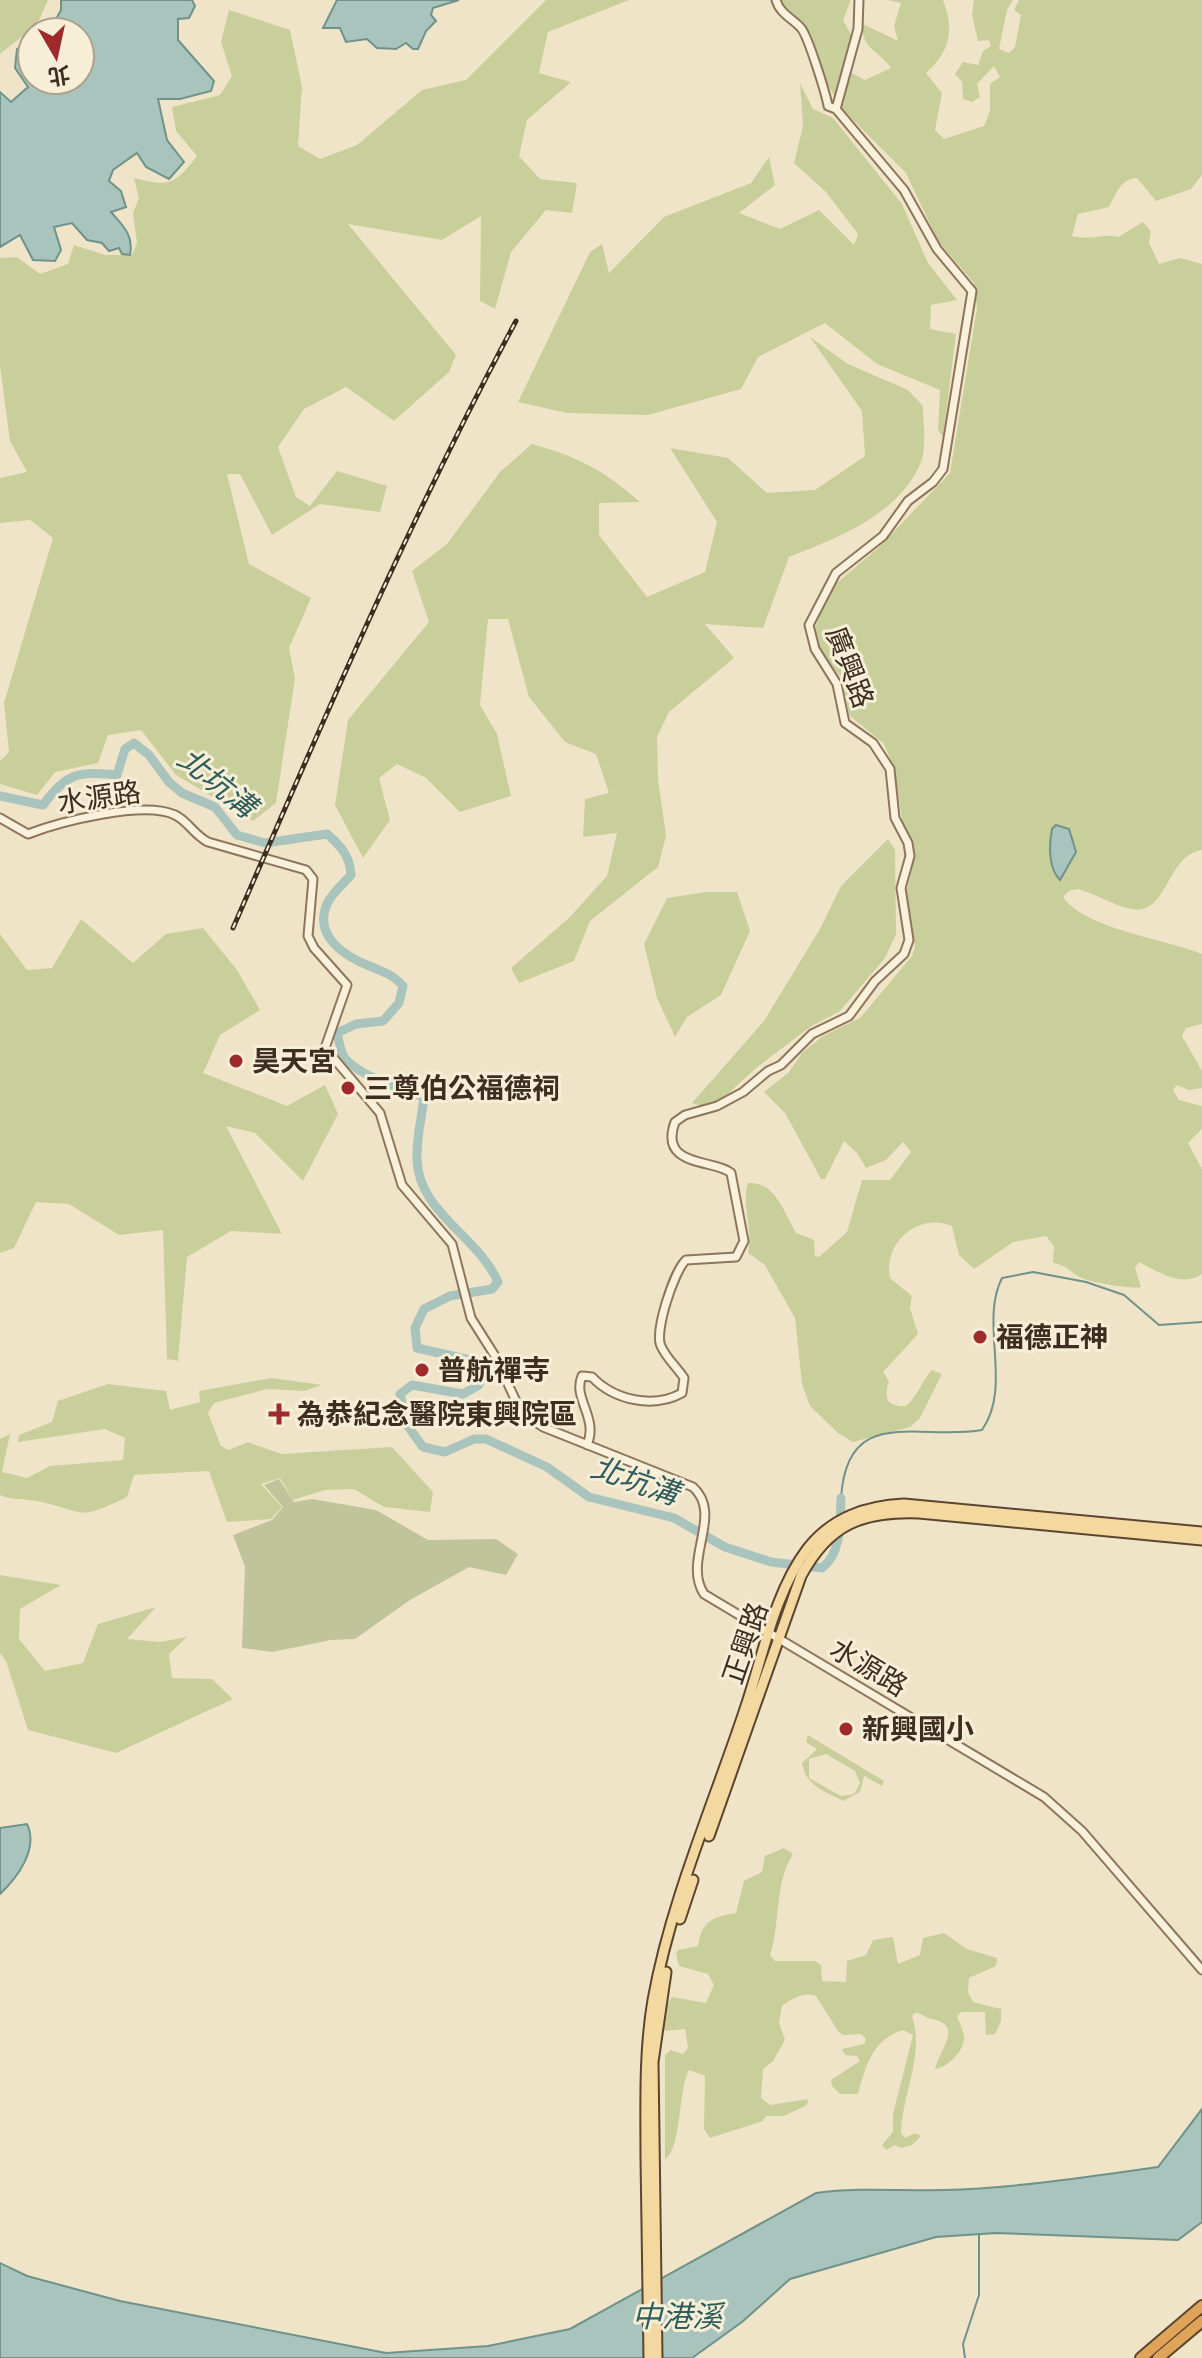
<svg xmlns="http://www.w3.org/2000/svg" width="1202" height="2358" viewBox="0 0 1202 2358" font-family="'Roboto Serif','Noto Sans TC',serif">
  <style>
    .green { fill: #c9cf9b; fill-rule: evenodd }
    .cemetery { fill: #bfc49a }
    .water { fill: #a9c4bc; stroke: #6f938a; stroke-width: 2 }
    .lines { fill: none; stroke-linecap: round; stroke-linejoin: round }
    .stream { stroke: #6f938a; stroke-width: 2 }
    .river { stroke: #a9c4bc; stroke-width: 9 }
    .minor-casing { stroke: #8d765c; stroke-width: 11 }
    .major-casing { stroke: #5b4430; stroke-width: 13 }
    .highway-casing { stroke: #5b4430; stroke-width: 14 }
    .minor { stroke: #faf1dc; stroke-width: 7 }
    .major { stroke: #f3d9a0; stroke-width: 9 }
    .highway { stroke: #e0a458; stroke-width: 10 }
    .rail-casing { stroke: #3d2e20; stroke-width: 5 }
    .rail { stroke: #f7eed8; stroke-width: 2; stroke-dasharray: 6; stroke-linecap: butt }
    .poi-dot { fill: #9e2a2b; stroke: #f7eed8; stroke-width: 3 }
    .labels { text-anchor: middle; stroke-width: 6; stroke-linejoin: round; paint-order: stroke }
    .street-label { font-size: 28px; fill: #3d2e20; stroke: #f7eed8 }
    .poi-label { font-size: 28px; font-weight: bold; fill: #3d2e20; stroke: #f7eed8; text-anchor: start }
    .water-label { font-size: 30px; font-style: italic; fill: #2f5d5a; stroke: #f7eed8 }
  </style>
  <rect width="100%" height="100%" fill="#f0e4c8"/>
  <path class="green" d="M0 0H48L37 25 0 54Z
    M546 0H629L548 32 539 73 571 82 527 120 519 156 540 179 577 183 572 213 546 210 511 252 495 309 480 301 481 216 442 240 348 224 456 355 449 372 394 421 346 387 304 409 278 447 296 497 310 506 337 471 387 486 380 512 320 504 272 535 240 474H227L249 564 311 598 289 648 295 678 276 803 253 821 176 775 141 730 108 735 98 763 55 772 37 795 0 784V761L9 752 4 703 53 538 30 520 0 523V478L27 472 10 441 0 366V258L17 257 40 274 68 264 74 245 105 255H132L137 243 133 213 139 198 134 178C170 187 174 185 197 156L176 131 172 107 220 95 232 76 221 42 229 10 290 30 302 87 298 146 320 159 357 145 422 90 466 80Z
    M778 0H851L843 20 855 42 846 70 865 80 891 68C879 49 864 54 861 23L898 41 894 26 901 3 888 0H943C955 29 950 52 926 73L942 93 935 130 944 139 984 126 990 111V84L1000 77 994 66 977 84 980 97 972 102 963 99 962 82 955 74 963 62 978 65 983 51 991 46 989 40 978 41 972 15 974 0H1013L1007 10 999 49 1009 53 1015 47 1021 15 1014 10 1019 0H1202V175L1191 189 1156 201 1137 178C1120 179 1116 194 1109 207L1078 214 1072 236C1091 241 1104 233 1118 237L1143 222 1151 231 1149 243 1159 264 1180 258 1202 264V850C1166 855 1168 917 1131 909 1113 905 1096 894 1078 889L1069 891 1063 897C1085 929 1166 939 1202 954V1024L1186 1028 1182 1036 1202 1071V1088L1189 1090 1177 1085 1173 1090 1179 1100 1202 1106V1129L1188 1143 1202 1169V1274C1182 1288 1158 1272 1139 1262L1135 1268 1141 1287C1134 1290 1090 1282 1082 1278 1070 1273 1068 1265 1053 1263L1054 1246 1046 1236 1013 1242 974 1269 959 1255 952 1226C918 1212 883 1243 890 1278L912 1296 910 1308 918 1334 883 1372 889 1381C883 1399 887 1406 906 1406 918 1396 921 1382 932 1370L942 1374 920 1418 910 1427 853 1442 838 1433 810 1406 802 1384 795 1318 765 1265 748 1253C753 1226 741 1204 748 1183 775 1181 784 1212 796 1233L814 1240 815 1256 819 1257 847 1232 862 1180H890L911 1152 903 1142 886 1160 866 1168 857 1153 844 1141 825 1179H821L785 1113 764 1092 788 1073 803 1052 823 1036 860 1018 912 956 915 947 905 899 915 854 903 826 894 768 884 744 849 715 842 678 813 646V633L830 589 879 547 950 473 977 308 974 283 938 241 906 173 843 110 815 64 811 34Z
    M800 83 813 109 833 118 902 204 928 263 957 300 931 305 930 329 956 334 943 437 938 430 940 390 877 364 825 323 758 357 741 389 648 415 567 413 518 402 590 252 602 244 609 273 664 217 751 183 769 157 775 185 739 213 780 229 819 210 854 245 858 234 826 192 794 163 803 126Z
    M810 337 848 364 908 390 923 406C923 422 927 447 921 462 900 514 838 538 789 557L763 628 705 624 734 658 669 712 657 737 658 779 666 836 658 867 590 921 574 961 519 983 511 968 569 918 607 876 617 833 583 837 585 799 609 793 596 754 565 742 529 697 508 619H488L480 705 497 734 511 796 460 812 426 778 397 764 379 778 390 820 363 858 335 805 348 720 429 622 412 571 447 544 500 472 532 444C579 457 603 470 640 502L599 503V535L647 597 705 572 717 522 670 448 728 458 767 493 815 490 865 456 862 411Z
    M888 839 895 850 896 934 885 958 840 1011 810 1027 756 1068 719 1102 701 1106 692 1103 764 1021 820 929 841 886Z
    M706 892H737L750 931 721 995 687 1017 675 1037 657 998 644 944 667 898Z
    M81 919 133 963 166 934 203 928 237 970 260 1010 220 1035 203 1073 287 1106 325 1085 338 1114 303 1181 255 1133 226 1126 282 1234 231 1231 187 1257 178 1361 167 1359 163 1230 119 1235 69 1204 36 1202 14 1248 0 1253V934L27 970 52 968Z
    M272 1378 322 1385 304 1391 267 1389 214 1403 208 1413 221 1446 229 1450 248 1442 281 1454 392 1447 433 1492 430 1512 384 1507 354 1489 325 1490 293 1500 280 1478 261 1484 282 1507 271 1519 227 1522 209 1471 134 1475 127 1497C75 1522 88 1512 37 1501 22 1498 14 1501 0 1495V1439L10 1434 2 1472 27 1478 50 1466 123 1460 125 1438 105 1429 18 1442 19 1435 52 1422 58 1401 108 1384 166 1391 170 1410 200 1402 199 1391Z
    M0 1575 61 1585 20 1609 19 1639 45 1671 83 1663 98 1624 156 1607 127 1639 160 1642 187 1637 169 1654 172 1678 212 1679 233 1699 116 1753 28 1730 6 1661 0 1653Z
    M808 1735 884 1781 882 1786 864 1776 860 1792 843 1801C825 1791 805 1786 802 1763L817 1749 806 1742ZM826 1754 855 1771 860 1783 854 1794 841 1796 809 1778V1759Z
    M784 1848 793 1854C774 1884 781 1921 770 1955L775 1961H815L821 1965 822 1981 846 1982 847 1961 866 1955 873 1940 893 1937 898 1964 920 1955 923 1938 944 1933 967 1949 997 1958 996 1966 969 1978 968 1992 973 2002 1001 2009V2021L995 2034 986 2035 985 2012H961L957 2016C959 2022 963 2029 964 2036 966 2049 948 2068 935 2069 940 2048 964 2026 932 2019 925 2018 923 2013 915 2013L912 2016C925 2053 902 2095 901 2133L905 2138 915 2133 921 2136 912 2145 901 2148 895 2145 886 2150 882 2145 893 2132V2114L913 2035 903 2030C872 2040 866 2065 858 2094H840L832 2086 831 2080 860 2061 857 2056 845 2055 842 2049 864 2044 866 2039 861 2034 843 2035 838 2031 816 1996C804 1991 791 1999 782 2006L779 2023 785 2040 773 2061 763 2069 761 2098 770 2105 808 2099 807 2105 784 2116H766L763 2121 710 2138 704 2129 705 2076 689 2070C678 2090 682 2147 665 2160V2055L671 2050 683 2054 688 2048 685 2029 664 2031 665 2008 672 1997 706 2003 714 1985 708 1974 679 1966 676 1954 678 1950 698 1946C702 1921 712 1917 736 1913L744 1881 762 1872 765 1856Z"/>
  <path class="cemetery" d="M279 1479 294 1502 312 1499 376 1510 428 1540 496 1539 518 1554 506 1575 469 1567 410 1600 355 1639 331 1640 272 1652 242 1648 245 1567 233 1535 272 1520 283 1507 264 1485Z"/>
  <path class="water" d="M61 0H192L195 6 189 18 178 19V40L214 81 211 91 180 99H158L167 140 184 162 169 179 146 167 137 153 113 170 109 181 121 191 126 207 111 212C123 226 134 235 130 255L122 254 119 248 109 251 102 243 87 240 72 223 54 227 61 250 55 261 33 260 20 235 0 247V92L11 102 28 87 15 68 17 49 32 50V80H80V32H49L61 10Z
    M337 0H459L433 8 431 15 436 21 426 31 418 49H413L406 43 396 49 377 48 367 39 346 42 340 28H323Z
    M1056 825 1069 829 1076 852 1060 880C1048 868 1049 845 1052 829Z
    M27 1824C39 1849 17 1878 0 1894V1828Z
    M1202 2109V2222L1178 2240 996 2233 936 2237 790 2279 742 2322 692 2358H0V2263L27 2276 120 2301 386 2353 488 2346 570 2329 816 2193C859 2187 901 2191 944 2190 1016 2188 1087 2177 1158 2167Z"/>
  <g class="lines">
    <path class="stream" d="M841 1498C847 1404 918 1441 982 1430 1013 1386 979 1323 1002 1278L1033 1272 1086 1282 1124 1295 1159 1325 1202 1322
      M965 2358 963 2344 979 2295V2234"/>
    <path class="river" d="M0 796 43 805C67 773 77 771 117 775L125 749 134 743 149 755 169 782 182 793 215 807 237 835 265 843 327 834C341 846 350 856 351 875 344 883 331 894 327 904 313 936 345 957 372 967 386 973 392 974 403 986L399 1003 383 1021 356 1024 337 1033C339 1041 340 1050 344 1057 356 1075 404 1090 424 1097 422 1117 416 1139 417 1159 418 1212 478 1236 498 1282L492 1289 450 1296 424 1309 415 1328 417 1348 466 1359 481 1373 479 1385 463 1394 412 1385 400 1394 407 1425 423 1447 445 1452 474 1439H486L547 1467 589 1497 674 1518 725 1547 771 1562 822 1568C842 1553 840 1521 841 1498"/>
    <defs>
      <path id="minor" d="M836 109 858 29 859 0
        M0 818 28 834C59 822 144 800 175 815 188 821 194 835 208 842L306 870 313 879 308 936 314 948 347 985 325 1048 380 1113 402 1185 452 1244 471 1318 495 1356 521 1412 543 1427 693 1487C724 1515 682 1560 704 1594L1044 1797 1082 1831 1202 1970
        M587 1445C599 1418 572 1398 582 1376L592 1377C614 1400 653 1409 682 1393L684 1378C677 1367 666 1358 661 1346 654 1332 674 1271 686 1260L736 1257 744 1241 731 1173C715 1159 658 1168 675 1122L685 1115 717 1106 743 1092 768 1071 781 1065 812 1034 849 1016 875 981 904 954 909 940 901 888 910 856 908 843 895 818 890 769 873 743 845 723 837 684 815 649 809 625 836 573 883 536 908 501 933 482 943 469 972 291 937 249 904 190 836 109 828 106C826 94 808 36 801 28 792 18 780 14 776 0"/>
      <path id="major" d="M709 1836 801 1576C829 1524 862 1511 919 1513L1202 1540
        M680 1919 693 1880
        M649 2358C648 2291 647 2225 646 2158 646 2106 644 2052 653 2000 671 1900 714 1803 746 1706 763 1655 775 1591 808 1548 833 1517 866 1506 904 1504L1202 1532
        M657 2358 653 2062 666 1972"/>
      <path id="highway" d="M1141 2358 1202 2306
        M1158 2358 1202 2321"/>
    </defs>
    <use href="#minor" class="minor-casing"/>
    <use href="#major" class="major-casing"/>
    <use href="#highway" class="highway-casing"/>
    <use href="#minor" class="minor"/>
    <use href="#major" class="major"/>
    <use href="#highway" class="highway"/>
    <defs>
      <path id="rail" d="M233 928C322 723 410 518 516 321"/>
    </defs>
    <use href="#rail" class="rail-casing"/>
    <use href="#rail" class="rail"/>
  </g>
  <g class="poi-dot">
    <circle cx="236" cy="1061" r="8"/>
    <circle cx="348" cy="1088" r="8"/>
    <circle cx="980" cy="1337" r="8"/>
    <circle cx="422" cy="1370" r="8"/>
    <path d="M275 1402h8v8h8v8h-8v8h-8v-8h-8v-8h8z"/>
    <circle cx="846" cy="1729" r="8"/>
  </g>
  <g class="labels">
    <g class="street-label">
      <text transform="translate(850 667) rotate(69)" y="10">廣興路</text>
      <text transform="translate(99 797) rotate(-8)" y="10">水源路</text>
      <text transform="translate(745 1643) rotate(-71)" y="10">正興路</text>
      <text transform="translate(869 1667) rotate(31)" y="10">水源路</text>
    </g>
    <g class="poi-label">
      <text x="252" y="1071">昊天宮</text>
      <text x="364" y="1098">三尊伯公福德祠</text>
      <text x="996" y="1347">福德正神</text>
      <text x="438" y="1380">普航禪寺</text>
      <text x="297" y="1424">為恭紀念醫院東興院區</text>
      <text x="862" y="1739">新興國小</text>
    </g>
    <g class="water-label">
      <text transform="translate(217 783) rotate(39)" y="10">北坑溝</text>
      <text transform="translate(635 1481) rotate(19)" y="10">北坑溝</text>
      <text x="677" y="2327">中港溪</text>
    </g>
  </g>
  <g transform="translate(56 56) rotate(171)"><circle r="38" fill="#f7eed8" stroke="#ada18e" stroke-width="2"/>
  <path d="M0-6L14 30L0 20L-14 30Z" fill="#9e2a2b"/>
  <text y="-12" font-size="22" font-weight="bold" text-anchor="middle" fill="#3d2e20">北</text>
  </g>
</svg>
